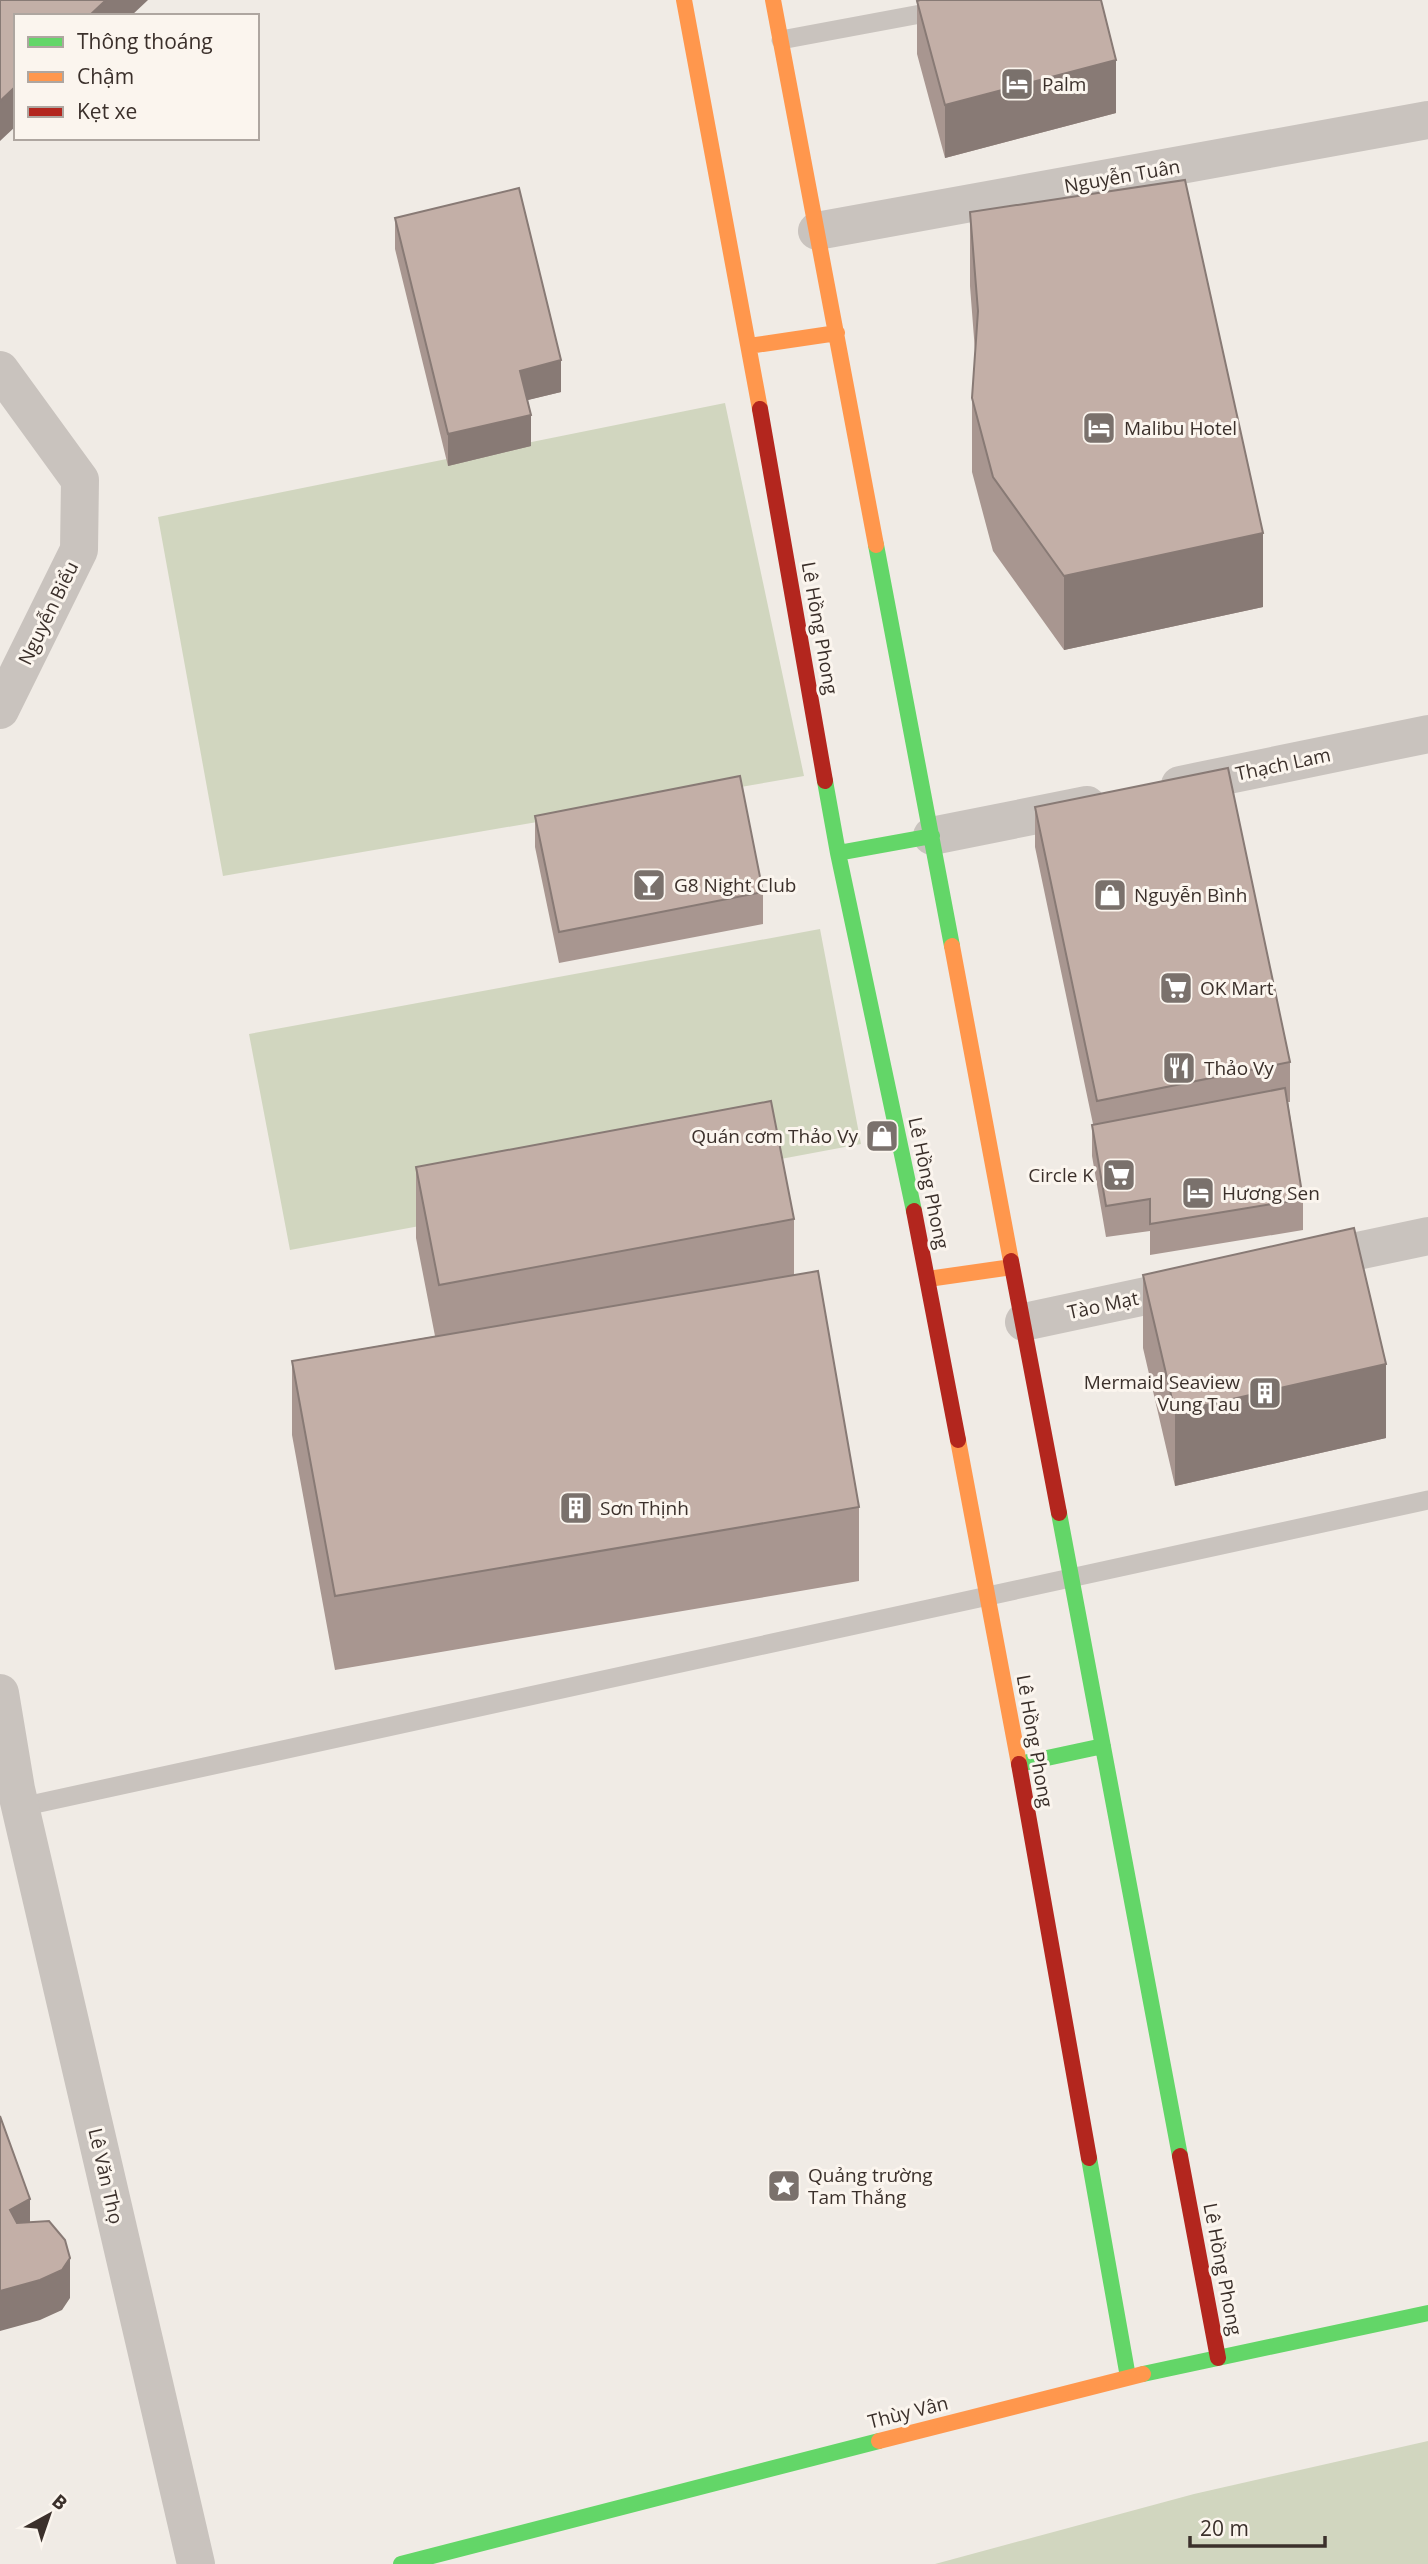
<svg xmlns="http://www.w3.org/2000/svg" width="1428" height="2564" viewBox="0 0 1428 2564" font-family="'Open Sans',sans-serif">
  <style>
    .green { fill: #d1d6bf }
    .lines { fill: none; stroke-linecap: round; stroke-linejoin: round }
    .lane { stroke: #c9c3be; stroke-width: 19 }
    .street { stroke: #c9c3be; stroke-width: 38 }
    .fast { stroke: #63d668; stroke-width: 16 }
    .slow { stroke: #ff974d; stroke-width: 16 }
    .jam { stroke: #b3261e; stroke-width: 16 }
    .wall { fill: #a89690 }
    .shaded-wall { fill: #887a75 }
    .building { fill: #c3afa7; stroke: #887a75; stroke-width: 2 }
    .labels { text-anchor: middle; stroke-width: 6; stroke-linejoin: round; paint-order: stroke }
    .poi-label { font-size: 19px; fill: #3b302b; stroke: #fbf5ee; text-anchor: start }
    .street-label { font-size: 19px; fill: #3b302b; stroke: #fbf5ee }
  </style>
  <rect width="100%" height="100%" fill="#f0ebe5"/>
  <path class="green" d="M725 403 804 776 223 876 158 517Z
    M820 929 861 1144 290 1250 249 1034Z
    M1428 2441V2564H935L1194 2494Z"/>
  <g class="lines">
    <path class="lane" d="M781 40 942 10
      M21 1807 1428 1500"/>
    <path class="street" d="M817 231 1428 120
      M0 370 80 480 79 550 0 710
      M1180 785 1428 734
      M932 836 1087 805
      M1310 1261 1428 1236
      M1024 1322 1193 1286
      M0 1693 16 1789 196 2564"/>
    <path class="fast" d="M876 545 952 946
      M825 781 838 853 914 1211
      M838 853 932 836
      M1059 1513 1180 2156
      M1019 1764 1103 1746
      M1089 2158 1128 2377
      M1143 2374 1428 2313
      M401 2564 879 2441"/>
    <path class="slow" d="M684 0 760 409
      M773 0 876 545
      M749 346 837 333
      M952 946 1011 1261
      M928 1279 1012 1267
      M958 1440 1019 1764
      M879 2441 1143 2374"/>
    <path class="jam" d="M760 409 825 781
      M914 1211 958 1440
      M1011 1261 1059 1513
      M1019 1764 1089 2158
      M1180 2156 1218 2358"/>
  </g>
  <path class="wall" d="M917 1 1116 113 945 158 917 54Z
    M970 212 1263 607 1064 650 993 551 972 472V398L975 351 970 286Z
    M395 218 561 392 527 400 531 446 448 466 395 249Z
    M1035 807 1290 1062V1102H1288L1303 1199V1230L1150 1255V1231L1106 1237 1092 1156V1125L1093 1124 1035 847Z
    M535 816 763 892V924L559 963 535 847Z
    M416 1167 794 1219V1275L859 1507V1581L335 1670 292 1435V1361L435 1336 416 1238Z
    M1143 1275 1386 1438 1175 1486 1143 1348Z"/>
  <path class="shaded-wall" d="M106 0H148L131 16H89Z
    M1116 60V113L945 158V105Z
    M16 86V126L0 141V101Z
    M561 360V392L520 402V371Z
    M531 415V446L448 466V434Z
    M1263 533V607L1064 650V576Z
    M1386 1364V1438L1175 1486V1412Z
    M30 2199V2239L10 2250V2210Z
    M70 2258V2298L62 2310 40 2320 0 2331V2291Z"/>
  <path class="building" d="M0 0H106L89 16H16V86L0 101Z
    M920 0H1101L1116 60 945 105 917 1Z
    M1185 180 1263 533 1064 576 993 477 972 398 978 311 970 212Z
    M519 188 561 360 520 371 531 415 448 434 395 218Z
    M1228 768 1290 1062 1097 1101 1035 807Z
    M740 776 763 892 559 932 535 816Z
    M1285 1088 1303 1199 1150 1224V1199L1106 1206 1092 1125Z
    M771 1101 794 1219 439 1285 416 1167Z
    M1354 1228 1386 1364 1175 1412 1143 1275Z
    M818 1271 859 1507 335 1596 292 1361Z
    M0 2116 30 2199 10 2210 17 2223 49 2221 65 2240 70 2258 62 2270 40 2280 0 2291Z"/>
  <defs>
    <symbol id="hotel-square" viewBox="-11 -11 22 22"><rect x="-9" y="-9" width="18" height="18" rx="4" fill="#7a716c" stroke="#fbf5ee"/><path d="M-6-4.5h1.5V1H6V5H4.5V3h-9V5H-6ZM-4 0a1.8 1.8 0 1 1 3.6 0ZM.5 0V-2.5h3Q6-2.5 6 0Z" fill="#fff"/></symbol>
    <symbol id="bar-square" viewBox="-11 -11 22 22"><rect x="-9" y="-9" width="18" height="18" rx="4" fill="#7a716c" stroke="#fbf5ee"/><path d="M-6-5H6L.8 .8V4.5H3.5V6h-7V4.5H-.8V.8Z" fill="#fff"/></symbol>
    <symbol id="shop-square" viewBox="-11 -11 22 22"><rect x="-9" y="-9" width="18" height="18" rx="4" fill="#7a716c" stroke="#fbf5ee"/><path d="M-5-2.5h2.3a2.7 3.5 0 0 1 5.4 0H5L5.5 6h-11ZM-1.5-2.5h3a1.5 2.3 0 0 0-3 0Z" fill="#fff"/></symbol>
    <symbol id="supermarket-square" viewBox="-11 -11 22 22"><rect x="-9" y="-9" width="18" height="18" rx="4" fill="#7a716c" stroke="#fbf5ee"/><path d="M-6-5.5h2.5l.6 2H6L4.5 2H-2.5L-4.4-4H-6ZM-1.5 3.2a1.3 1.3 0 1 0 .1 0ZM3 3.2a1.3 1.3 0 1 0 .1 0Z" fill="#fff"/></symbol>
    <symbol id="restaurant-square" viewBox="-11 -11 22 22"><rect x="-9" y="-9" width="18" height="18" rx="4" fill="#7a716c" stroke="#fbf5ee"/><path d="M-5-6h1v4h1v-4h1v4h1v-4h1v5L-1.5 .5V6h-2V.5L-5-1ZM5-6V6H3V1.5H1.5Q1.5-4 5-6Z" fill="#fff"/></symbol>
    <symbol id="building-square" viewBox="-11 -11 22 22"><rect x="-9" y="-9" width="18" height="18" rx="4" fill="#7a716c" stroke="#fbf5ee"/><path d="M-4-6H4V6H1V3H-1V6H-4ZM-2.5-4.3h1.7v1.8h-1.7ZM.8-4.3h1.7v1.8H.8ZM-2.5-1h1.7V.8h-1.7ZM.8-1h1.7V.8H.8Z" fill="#fff"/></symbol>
    <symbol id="sight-square" viewBox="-11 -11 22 22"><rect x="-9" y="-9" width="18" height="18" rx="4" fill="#7a716c" stroke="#fbf5ee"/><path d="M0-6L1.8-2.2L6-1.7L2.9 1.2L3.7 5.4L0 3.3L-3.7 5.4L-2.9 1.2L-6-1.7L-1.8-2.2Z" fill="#fff"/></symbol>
  </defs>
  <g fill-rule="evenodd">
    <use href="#hotel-square" x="998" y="65" width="38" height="38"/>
    <use href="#hotel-square" x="1080" y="409" width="38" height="38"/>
    <use href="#bar-square" x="630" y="866" width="38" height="38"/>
    <use href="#shop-square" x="1091" y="876" width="38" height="38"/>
    <use href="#supermarket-square" x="1157" y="969" width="38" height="38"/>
    <use href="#restaurant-square" x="1160" y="1049" width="38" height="38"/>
    <use href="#shop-square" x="863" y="1117" width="38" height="38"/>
    <use href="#supermarket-square" x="1100" y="1156" width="38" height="38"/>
    <use href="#hotel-square" x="1179" y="1174" width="38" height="38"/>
    <use href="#building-square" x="1246" y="1374" width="38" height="38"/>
    <use href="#building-square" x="557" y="1489" width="38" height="38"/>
    <use href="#sight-square" x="765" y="2167" width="38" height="38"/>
  </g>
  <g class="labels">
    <g class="poi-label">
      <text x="1042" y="91">Palm</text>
      <text x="1124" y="435">Malibu Hotel</text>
      <text x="674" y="892">G8 Night Club</text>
      <text x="1134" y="902">Nguyễn Bình</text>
      <text x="1200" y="995">OK Mart</text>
      <text x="1204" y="1075">Thảo Vy</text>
      <text x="858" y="1143" text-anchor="end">Quán cơm Thảo Vy</text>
      <text x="1094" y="1182" text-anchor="end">Circle K</text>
      <text x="1222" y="1200">Hương Sen</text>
      <text x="1240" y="1389" text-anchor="end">Mermaid Seaview<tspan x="1240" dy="22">Vung Tau</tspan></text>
      <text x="600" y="1515">Sơn Thịnh</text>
      <text x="808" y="2182">Quảng trường<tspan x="808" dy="22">Tam Thắng</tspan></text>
    </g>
    <g class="street-label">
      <text transform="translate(1122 176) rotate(-10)" y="7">Nguyễn Tuân</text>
      <text transform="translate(48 613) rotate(-64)" y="7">Nguyễn Biểu</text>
      <text transform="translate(820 628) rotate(80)" y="7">Lê Hồng Phong</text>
      <text transform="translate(1283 764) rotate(-12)" y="7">Thạch Lam</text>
      <text transform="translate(929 1183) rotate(78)" y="7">Lê Hồng Phong</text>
      <text transform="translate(1103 1305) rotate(-12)" y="7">Tào Mạt</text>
      <text transform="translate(1035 1741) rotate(80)" y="7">Lê Hồng Phong</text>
      <text transform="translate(106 2176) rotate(77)" y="7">Lê Văn Thọ</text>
      <text transform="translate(1223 2269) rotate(79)" y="7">Lê Hồng Phong</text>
      <text transform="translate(908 2412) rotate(-14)" y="7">Thùy Vân</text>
    </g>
  </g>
  <rect x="14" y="14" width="245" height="126" fill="#fbf5ee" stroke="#aea6a0" stroke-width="2"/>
  <rect x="28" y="37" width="35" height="10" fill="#63d668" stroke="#aea6a0" stroke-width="2"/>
  <text x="77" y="49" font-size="21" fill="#3b302b">Thông thoáng</text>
  <rect x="28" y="72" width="35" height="10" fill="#ff974d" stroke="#aea6a0" stroke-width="2"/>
  <text x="77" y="84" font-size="21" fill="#3b302b">Chậm</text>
  <rect x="28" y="107" width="35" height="10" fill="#b3261e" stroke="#aea6a0" stroke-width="2"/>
  <text x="77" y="119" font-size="21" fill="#3b302b">Kẹt xe</text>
  <g transform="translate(49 2515) rotate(40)" stroke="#fbf5ee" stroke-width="5" paint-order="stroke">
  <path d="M0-5L12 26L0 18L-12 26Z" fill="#3b302b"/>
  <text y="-10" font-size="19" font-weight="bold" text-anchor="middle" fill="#3b302b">B</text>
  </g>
  <path d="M1190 2536v10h135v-10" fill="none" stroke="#3b302b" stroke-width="3.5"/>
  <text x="1200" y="2536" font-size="21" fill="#3b302b" stroke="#fbf5ee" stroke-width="5" paint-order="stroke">20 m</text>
</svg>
